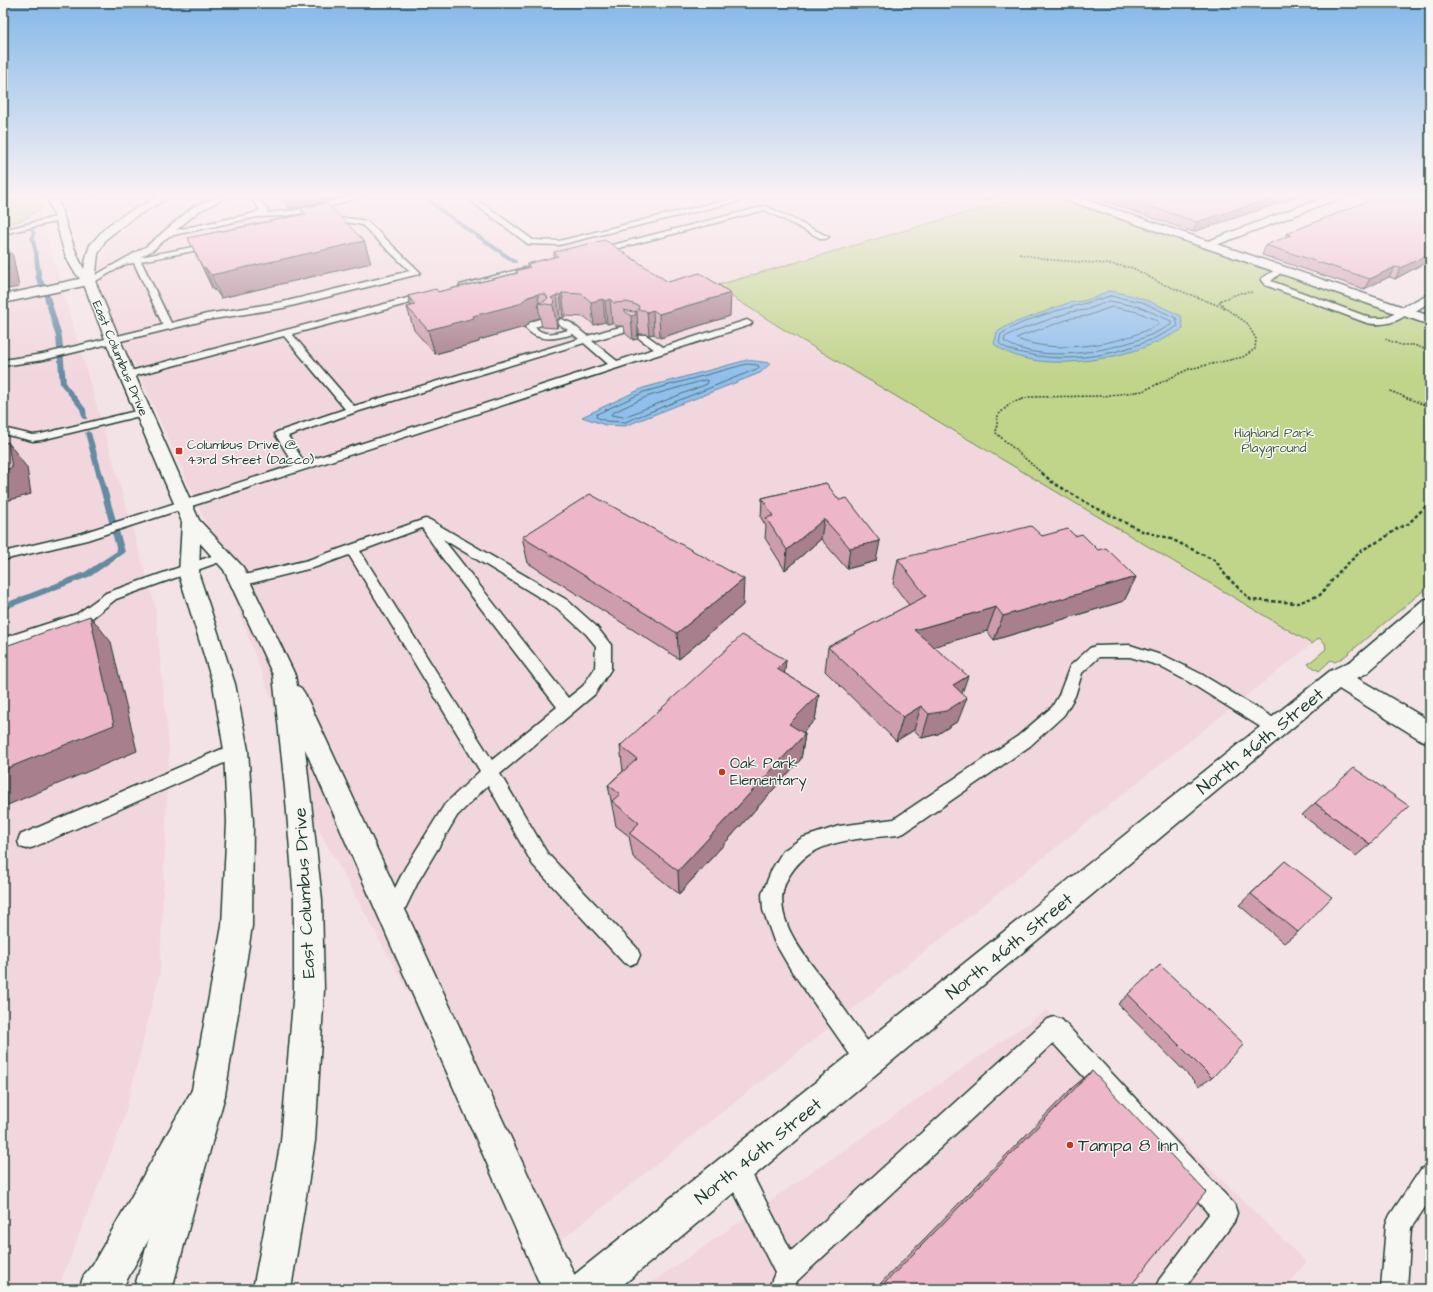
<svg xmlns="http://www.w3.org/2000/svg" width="1433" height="1292" viewBox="0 0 1433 1292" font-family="'Architects Daughter',sans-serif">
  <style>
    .built { fill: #f2d6dd }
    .green { fill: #c0d48a; stroke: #70885f }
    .water { fill: #90bfeb; stroke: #638ba2 }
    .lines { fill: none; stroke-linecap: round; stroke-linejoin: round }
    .shore { stroke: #4c717d; stroke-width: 1 }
    .stream { fill: #638ba2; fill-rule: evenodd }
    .lane-casing { stroke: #1f3d34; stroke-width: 3 }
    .street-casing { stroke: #1f3d34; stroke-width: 3 }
    .secondary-casing { stroke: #1f3d34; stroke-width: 3 }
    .highway-casing { stroke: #1f3d34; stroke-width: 3 }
    .path-far1 { stroke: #1f3d34; stroke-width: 1.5; stroke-dasharray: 2 1.5; stroke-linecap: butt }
    .path { stroke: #1f3d34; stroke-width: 2.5; stroke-dasharray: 3.5 2.5; stroke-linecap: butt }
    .lane { fill: #f6f6f2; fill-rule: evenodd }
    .street { fill: #f6f6f2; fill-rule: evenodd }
    .secondary { fill: #f6f6f2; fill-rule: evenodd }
    .highway { fill: #f6f6f2; fill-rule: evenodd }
    .wall { fill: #cd9dad; stroke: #1f3d34 }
    .shaded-wall { fill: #a77f8d; stroke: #1f3d34 }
    .building { fill: #eeb6c9; stroke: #1f3d34 }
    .poi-dot { fill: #c8321e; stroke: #f6f6f2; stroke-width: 1.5 }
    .labels { text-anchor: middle; stroke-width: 3; stroke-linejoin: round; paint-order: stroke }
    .far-street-label { font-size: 13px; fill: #1f3d34; stroke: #f6f6f2 }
    .far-park-label { font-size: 13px; fill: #3f5b45; stroke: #f6f6f2 }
    .far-poi-label { font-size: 13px; fill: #1f3d34; stroke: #f6f6f2; text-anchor: start }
    .poi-label { font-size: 15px; fill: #1f3d34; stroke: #f6f6f2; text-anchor: start }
    .near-street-label { font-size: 18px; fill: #1f3d34; stroke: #f6f6f2 }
    .near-poi-label { font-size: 18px; fill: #1f3d34; stroke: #f6f6f2; text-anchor: start }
  </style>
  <rect width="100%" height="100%" fill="#f4e3e6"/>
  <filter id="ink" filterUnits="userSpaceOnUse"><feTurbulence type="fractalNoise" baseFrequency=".025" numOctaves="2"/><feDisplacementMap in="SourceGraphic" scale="8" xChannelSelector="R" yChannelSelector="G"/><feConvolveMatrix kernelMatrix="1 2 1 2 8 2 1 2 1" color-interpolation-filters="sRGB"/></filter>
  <g filter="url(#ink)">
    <path class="built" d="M3 195H35L155 605 169 747 160 972 123 1122 58 1289H3Z
      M60 195H163L108 223 89 227 73 225Z
      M183 195H1027L716 286 783 329 1312 644 550 1249 298 792 291 752 208 528 135 364 125 353 95 278 106 247 126 229 137 219Z
      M1047 1010 1306 1262 1286 1289H642Z"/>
    <path class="green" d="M3 195H32L34 199 43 206 25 219 3 226Z
      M1027 195H1049L1430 326V585L1344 657 1335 662 1331 660 1319 671 1308 664 1326 649 1325 643 1319 638 1312 644 783 329 715 286Z"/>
    <path class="water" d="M1108 291C1135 294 1157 304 1181 316L1183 329C1166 338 1148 347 1130 352 1090 363 1028 371 994 344L997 332 1011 324 1068 303 1083 301 1097 297Z
      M747 360 771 363 760 373 625 426 605 425 582 417 643 388Z"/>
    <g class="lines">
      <path class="shore" d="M1110 296 1142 302 1176 318 1178 326C1134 352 1078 365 1027 354 1017 352 1007 350 999 343L1001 334C1034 313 1074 308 1110 296Z
        M1110 301 1140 307 1171 321 1172 324C1134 348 1044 368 1004 341L1005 337 1014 332 1070 312 1086 310Z
        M1112 307 1138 312 1158 321 1159 324C1122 345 1057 355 1017 339L1018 337 1072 318 1087 316Z
        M747 364 758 365 759 368 625 422 606 421 596 417 597 414 644 392Z
        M706 380 708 381 707 384 624 417 611 415 612 413 646 397Z"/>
      <path class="stream" d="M70 195H74L76 198 107 195 74 201Z
        M420 195H425L446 212 517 261V263H513L443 214Z
        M32 229 36 232 34 237 38 253 42 279 48 290 62 337 66 384 86 409 87 419H83L80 409 60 384 56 337 42 290 36 279 34 253 30 237 32 232 30 230Z
        M88 431 91 433 125 552 91 576 3 610V604L85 572 117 551 85 433Z"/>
      <defs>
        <path id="lane" d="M222 195H231L199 211 176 230 251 214 260 210 249 195H256L268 211 266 213 297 210 355 195H365L339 204 310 212 284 216 257 217 169 236 153 250 140 257 214 243 218 245 214 247 141 261 171 323 207 314 283 302 410 271 362 225 346 222 320 224 319 222 323 220 346 218 367 221 420 272 419 274 283 308 207 320 43 360 3 366V360L43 354 163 325 134 263 126 264 92 283 89 284 85 281 147 246 193 207Z
          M463 195H471L533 240 559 241 733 198 730 195H739L744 198 743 200 559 245 528 244Z
          M766 206 829 237 825 239H822L765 210 596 254 592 252 593 250Z
          M60 216H63V220L3 234V230Z
          M536 265 540 267 539 269 463 290 459 287 460 285Z
          M1280 267 1284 270 1271 281 1371 318H1384L1404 309 1409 312C1399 323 1380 326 1367 323L1265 285 1261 280 1262 278Z
          M430 292 433 293 434 295 433 297 292 334 354 406 579 339 573 334C556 339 537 343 525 327 531 321 540 317 548 319L550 321 548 323 535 327C544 337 557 333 568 330L556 322 561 319 571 323 587 336C601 333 629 320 640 331L638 333 635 334 627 331 592 341 617 361 654 349 640 339 638 337 640 335H646L663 347 744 321 747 320 752 323 750 325 87 540 3 560V552L79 534 294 465 275 434 277 432 345 409 284 336 127 378 123 377 122 375 123 373ZM584 343 608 364 304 462 288 436 356 412Z
          M144 409 149 412 148 414 41 440 33 441 3 434V428L33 435 41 434Z
          M425 519 430 520 567 600 596 626 611 645V669L595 694 500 774 547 853 637 948 640 955 637 962 630 965 623 962 533 865 488 785 457 816 419 880 399 921 392 923 385 921 382 914 405 868 445 804 480 771 349 555 316 567 240 586 235 584 233 581 235 578 240 576 308 560ZM422 528 440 555 557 707 492 760 360 551ZM443 539 557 608 586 634 596 646 595 668 583 686 568 698Z
          M223 552 228 553 230 556 228 559 116 599 87 622 3 649V638L77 614 106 593Z
          M1130 645 1167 657 1201 674 1282 723 1284 728 1282 733 1276 735 1270 733 1189 682 1157 665 1130 657H1099L1082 673 1075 696 1064 715 1030 746 904 833 898 835C871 838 839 838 815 851 803 857 796 865 789 876 766 914 806 957 828 986 844 1009 860 1031 876 1053L879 1061 876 1069 868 1072 860 1069 791 970 774 941 763 910 762 894 772 869 783 851 802 838 839 826 894 819 1018 736 1052 707 1059 695 1070 666 1090 648 1095 646Z
          M236 743 242 745 244 750 242 755 34 847 27 849 20 847 18 841 20 835Z
          M1054 1017 1062 1020 1234 1204 1237 1213 1234 1222 1184 1289H1155L1159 1280 1209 1214 1053 1043 797 1281 794 1289H768L775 1273 727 1178 724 1169 727 1160 736 1157 745 1160 791 1251 1046 1020Z
          M1430 1166V1200L1411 1228 1407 1289H1381L1386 1224 1390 1215 1421 1169Z"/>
        <path id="street" d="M1329 195H1344L1343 197 1211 247H1203L1201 245 1203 243Z
          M89 277 93 278 95 281 93 284 3 303V295Z
          M1430 293V302L1409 315H1399L1397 312 1399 309Z
          M1430 598V617L1367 673 1357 678 1430 721V743L1421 740 1339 689 618 1289H569L574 1275 1330 671 1351 661 1423 600Z"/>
        <path id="secondary" d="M46 195H56C66 219 71 246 84 269L87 254 90 245 106 227 125 214 161 195H174L133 218 106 239 98 254 95 281 135 375 199 520 243 567 295 675 297 686 301 688 305 694 581 1289H542L305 749 322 900 324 990 315 1141 291 1289H253L281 1141 294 990V900L285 788 273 675 224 570 200 543 199 575 235 684 248 750 253 822 252 926 225 1095 172 1289H134L191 1095 222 926 227 822 224 750 213 684 179 575 182 522 119 375 83 282C63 261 63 245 55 218 52 210 49 203 46 195Z
          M1057 195H1072L1430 316V325L1058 197Z"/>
        <path id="highway" d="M208 1078 220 1083 225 1095 220 1107 122 1289H79L84 1275 93 1264 196 1083Z"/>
      </defs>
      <use href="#lane" class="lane-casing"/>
      <use href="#street" class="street-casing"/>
      <use href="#secondary" class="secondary-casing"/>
      <use href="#highway" class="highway-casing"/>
      <path class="path-far1" d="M1019 254 1052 260 1109 264 1133 268 1160 283 1225 308 1247 323 1256 339 1255 349 1243 357 1189 369 1143 391 1103 396 1029 397 1011 403 998 415 996 433 1043 474
        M1225 308 1219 301 1240 293 1252 292
        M1385 339 1401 345H1414L1430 351
        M1390 391 1430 407"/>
      <path class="path" d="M1042 473 1052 482 1094 507 1142 531 1169 538 1216 561 1226 576 1251 600 1298 603 1320 595 1339 572 1362 550 1383 539 1398 528 1408 524 1430 502"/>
      <use href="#lane" class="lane"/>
      <use href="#street" class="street"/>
      <use href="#secondary" class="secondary"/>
      <use href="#highway" class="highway"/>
    </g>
    <path class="wall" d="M277 195H331L333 199 290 209Z
      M966 195H1003L982 201Z
      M1086 195H1304L1193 232Z
      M1363 195H1430V260L1395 279 1389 277 1364 289 1262 255 1266 245 1284 238 1286 234 1365 202Z
      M301 208 364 241 371 263 221 298 215 290H213L188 238 303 214Z
      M554 252 668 282 730 316 660 338 654 334 649 335 646 334H639V329H638V334L637 336 638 339 633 340 625 333 624 326H617L612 323 607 324 605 322 594 325 585 317 565 316 563 318H560L558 319V325L557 328 542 327 540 318 532 320 524 327 479 340V342L435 354 414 330 407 307 411 306 408 296 438 292 516 273V271L527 268V264L554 257Z
      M826 483 876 561 847 569 821 539 785 570 765 538 766 526 761 518 762 498Z
      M1042 536H1075L1098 550 1136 577 1124 601 994 640 987 631 934 646 962 693 958 721 938 734 922 738 914 730 896 741 825 671 828 647 909 605 893 584 898 559Z
      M522 537 743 605 679 659 528 563Z
      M786 660 784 673 819 694 815 720 803 732 805 734 801 759 679 894 633 857 629 836 616 826 608 785 623 771 620 746Z
      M1315 803 1370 844 1356 856 1302 815Z
      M1285 861 1298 932 1284 943 1239 905Z
      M1160 965 1212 1078 1199 1086 1118 1004Z
      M1092 1071 1128 1289H875L1072 1088Z"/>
    <path class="shaded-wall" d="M285 195H331L333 199 290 209Z
      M983 195H1003L982 201Z
      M1281 195H1304L1193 232 1197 222Z
      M3 241 13 256 19 287 3 290Z
      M364 241 371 263 221 298 211 275Z
      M1430 253V260L1395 279 1401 268Z
      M205 267 215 290H213L203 268Z
      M1395 267 1389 277 1364 289 1370 279Z
      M562 293 565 316 563 318 560 295Z
      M731 293 730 316 660 338 659 314Z
      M538 294 539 303H538L540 318 532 320 524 327 479 340V342L435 354 428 330 473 316Z
      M557 295 560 318 558 319V325L557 328 553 305 551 298Z
      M603 299 605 322 594 325 591 302Z
      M610 299 612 323 607 324 605 301Z
      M653 310 654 334 649 335 647 312Z
      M637 311 638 334 637 336 638 339 633 340 631 316Z
      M8 442 27 468 31 494 3 502V470Z
      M824 519 821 539 785 570 787 550Z
      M880 541 876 561 847 569 850 548Z
      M1136 577 1124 601 994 640 1003 616Z
      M744 579 743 605 679 659 677 633Z
      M996 607 987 631 908 654 914 630Z
      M90 616 111 642 137 751 3 807V770Z
      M786 660 783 687 777 669Z
      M968 676 960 699 953 685Z
      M819 694 815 720 786 750 789 724Z
      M967 698 958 721 938 734 922 738 929 714Z
      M921 706 914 730 896 741 903 717Z
      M805 734 801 759 679 894 678 871Z"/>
    <path class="building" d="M1116 195H1281L1197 222Z
      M1371 195H1430V253L1401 268 1395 267 1370 279 1266 245 1291 235 1286 234 1373 199Z
      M327 203 364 241 211 275 205 267 203 268 188 238 306 214 301 208Z
      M605 240 668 282 700 273 731 293 659 314 653 310 647 312 644 310H638L639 306 627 302 614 303 610 299 605 301 603 299 591 302 582 294 562 293 560 295H557L551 298 555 302 553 305 538 303 545 301 548 298 545 294H538L528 297 519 304 473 316 474 318 428 330 407 307 415 305 408 296 436 289 438 292 518 273 516 271 530 267 527 264 558 256 554 252Z
      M3 243 8 270 3 271Z
      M623 310 633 312 637 311 635 313 636 315 631 316Z
      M8 442 12 468 3 470V444Z
      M826 483 839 500 847 498 880 541 850 548 824 519 787 550 766 518 773 516 762 498Z
      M590 494 744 579 677 633 522 537Z
      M1031 526 1042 536 1068 529 1075 536 1082 534 1098 550 1106 548 1136 577 1003 616 996 607 914 630 968 676 953 685 967 698 946 711 929 714 921 706 903 717 828 647 926 596 898 559Z
      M90 616 114 725 3 770V647Z
      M742 635 786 660 777 669 819 694 789 724 805 734 678 871 629 833 639 823 612 801 620 794 608 785 637 759 620 746Z
      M1354 768 1409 806 1370 844 1315 803Z
      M1285 861 1332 897 1298 932 1251 894Z
      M1160 965 1244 1044 1212 1078 1128 994Z
      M1092 1071 1206 1192 1128 1289H879Z"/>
  </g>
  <linearGradient id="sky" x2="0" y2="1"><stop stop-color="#85b8e9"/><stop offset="0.52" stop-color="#faf2f4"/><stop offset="1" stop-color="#faf2f4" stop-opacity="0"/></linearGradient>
  <rect width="1433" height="376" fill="url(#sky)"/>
  <g class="poi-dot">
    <rect x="175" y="447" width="8" height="8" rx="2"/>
    <circle cx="722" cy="772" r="4"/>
    <circle cx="1070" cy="1145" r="4"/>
  </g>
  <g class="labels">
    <g class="far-street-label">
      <text transform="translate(121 358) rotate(67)" y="5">East Columbus Drive</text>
    </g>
    <g class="far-park-label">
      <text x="1274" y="437">Highland Park<tspan x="1274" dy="15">Playground</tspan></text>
    </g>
    <g class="far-poi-label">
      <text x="187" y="449">Columbus Drive @<tspan x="187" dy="15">43rd Street (Dacco)</tspan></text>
    </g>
    <g class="poi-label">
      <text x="730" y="768">Oak Park<tspan x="730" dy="17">Elementary</tspan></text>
    </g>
    <g class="near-street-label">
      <text transform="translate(1260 741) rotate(-39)" y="6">North 46th Street</text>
      <text transform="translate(304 893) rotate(-93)" y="6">East Columbus Drive</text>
      <text transform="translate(1009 946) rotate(-39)" y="6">North 46th Street</text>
      <text transform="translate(758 1151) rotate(-39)" y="6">North 46th Street</text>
    </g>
    <g class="near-poi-label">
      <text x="1078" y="1151">Tampa 8 Inn</text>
    </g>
  </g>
  <rect width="1433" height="1292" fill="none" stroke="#f6f6f2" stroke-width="16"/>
  <rect x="8" y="8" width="1417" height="1276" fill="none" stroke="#1f3d34" stroke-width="1.5" filter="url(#ink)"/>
</svg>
